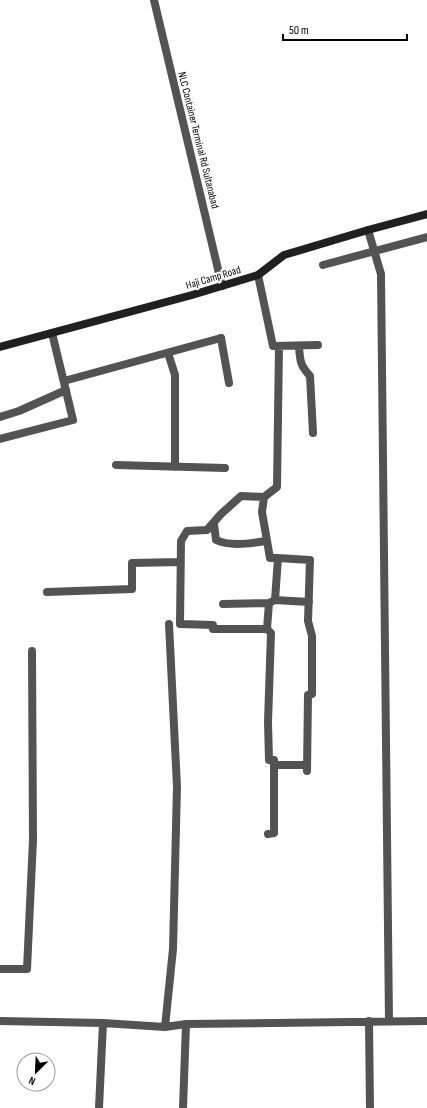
<svg xmlns="http://www.w3.org/2000/svg" width="427" height="1108" viewBox="0 0 427 1108" font-family="'Sofia Sans Condensed',sans-serif">
  <style>
    .lines { fill: none; stroke-linecap: round; stroke-linejoin: round }
    .lane { stroke: #535353; stroke-width: 8 }
    .street { stroke: #535353; stroke-width: 8 }
    .secondary { stroke: #202020; stroke-width: 8 }
    .labels { text-anchor: middle; stroke-width: 4; stroke-linejoin: round; paint-order: stroke }
    .street-label { font-size: 11px; fill: #000; stroke: #fff }
  </style>
  <rect width="100%" height="100%" fill="#fff"/>
  <g class="lines">
    <path class="lane" d="M154 0 222 286
      M323 265 427 237
      M258 275 273 346 318 345
      M221 338 229 383
      M299 346C300 361 300 365 310 376L313 433
      M168 353 175 375V467
      M116 465 225 468
      M264 497 241 496 221 514 207 530 187 531 181 541 180 624 213 625V629H267
      M214 524 216 540C231 547 251 543 267 541
      M278 558 310 560 308 621 312 636V694L308 695 307 771
      M47 592 132 589V563L180 562
      M275 600 278 558H270L262 512 264 497 277 487 279 346
      M223 604 269 603 275 600 309 602
      M274 765H307
      M268 834 274 833V760H269L268 722 271 633 267 629 269 603"/>
    <path class="street" d="M368 230 381 274 389 1021
      M64 381 221 338
      M0 417 19 411 66 390
      M0 439 73 420 52 333
      M0 969H27L33 840 32 651
      M0 1021 103 1023 165 1027 186 1024 427 1021
      M369 1021 370 1108
      M165 1027 173 949 177 787 169 624
      M99 1108 103 1023
      M183 1108 186 1024"/>
    <path class="secondary" d="M0 347 192 295 258 275 284 255 368 230 427 214"/>
  </g>
  <g class="labels">
    <g class="street-label">
      <text transform="translate(199 140) rotate(76)" y="4">NLC Container Terminal Rd Sultanabad</text>
      <text transform="translate(213 277) rotate(-17)" y="4">Haji Camp Road</text>
    </g>
  </g>
  <g transform="translate(36 1072) rotate(204)"><circle r="19" fill="#ffffff" stroke="#999999"/>
  <path d="M0-3L7 15L0 10L-7 15Z" fill="#000000"/>
  <text y="-6" font-size="11" font-weight="bold" text-anchor="middle" fill="#000000">N</text>
  </g>
  <path d="M283 34v6h124v-6" fill="none" stroke="#000000" stroke-width="2"/>
  <text x="289" y="34" font-size="12" fill="#000000" stroke="#ffffff" stroke-width="3" paint-order="stroke">50 m</text>
</svg>
